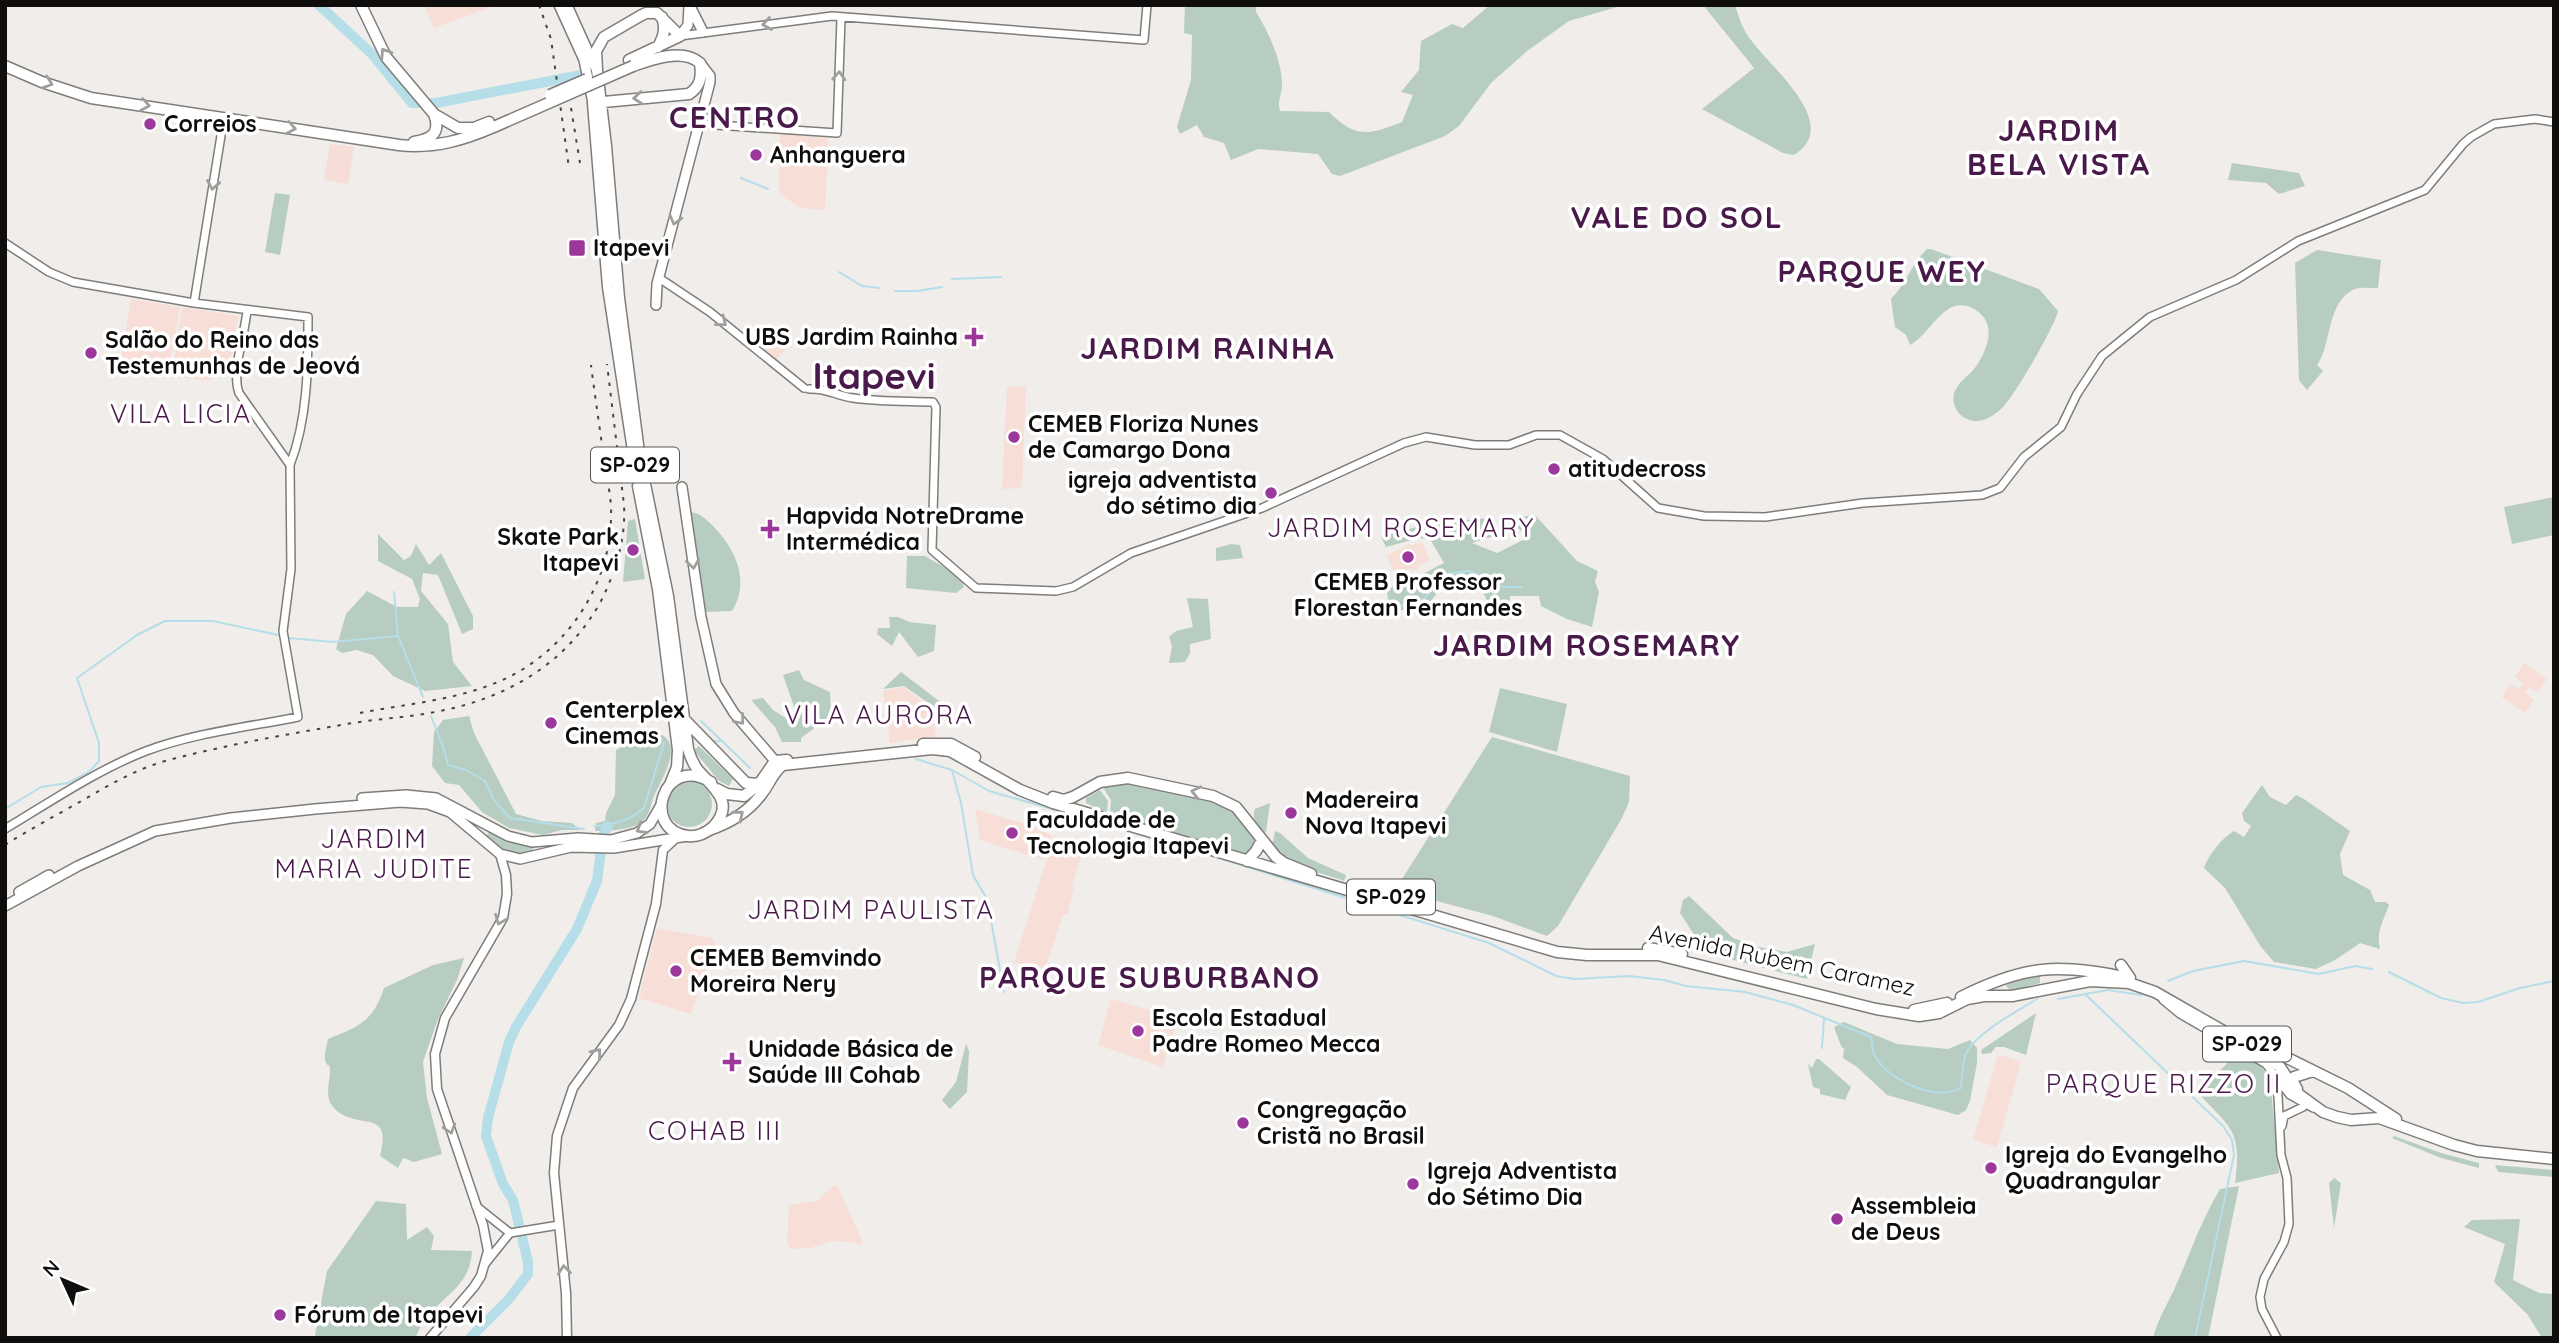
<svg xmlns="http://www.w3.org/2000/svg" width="2559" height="1343" viewBox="0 0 2559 1343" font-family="Quicksand,sans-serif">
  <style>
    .education { fill: #f7ded6 }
    .medical { fill: #f7ddd8 }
    .green { fill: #b8cdc1 }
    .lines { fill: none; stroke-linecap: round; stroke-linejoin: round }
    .stream { stroke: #b5dee9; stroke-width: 2 }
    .river { stroke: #b5dee9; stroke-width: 10 }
    .tertiary-casing { stroke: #7f7d79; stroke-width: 10 }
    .secondary-casing { stroke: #7f7d79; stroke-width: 11 }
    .primary-casing { stroke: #7f7d79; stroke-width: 12 }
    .trunk-casing { stroke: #7f7d79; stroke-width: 13 }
    .tertiary { stroke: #fff; stroke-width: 7 }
    .secondary { stroke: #fff; stroke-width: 8 }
    .primary { stroke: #fff; stroke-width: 9 }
    .trunk { stroke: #fff; stroke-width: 10 }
    .rail { stroke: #464543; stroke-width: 2; stroke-dasharray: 3.5 7; stroke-linecap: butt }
    .trunk-bridge-casing { stroke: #7f7d79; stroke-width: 13; stroke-linecap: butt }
    .trunk-bridge { stroke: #fff; stroke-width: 10 }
    .oneway { stroke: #9f9f9e }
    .poi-dot { fill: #9c379c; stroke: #fff; stroke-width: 2.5 }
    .labels { text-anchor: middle; stroke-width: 7; stroke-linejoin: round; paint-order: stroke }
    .shield { fill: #fff; stroke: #575656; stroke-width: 2 }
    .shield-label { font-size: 21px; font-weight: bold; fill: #0f0e0d }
    .poi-label { font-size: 23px; font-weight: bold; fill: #0f0e0d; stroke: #fff; text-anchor: start }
    .street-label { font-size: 23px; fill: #0f0e0d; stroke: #fff }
    .quarter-label { font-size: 26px; letter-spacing: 2px; fill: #491949; stroke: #fff }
    .district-label { font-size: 30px; font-weight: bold; letter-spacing: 2px; fill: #491949; stroke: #fff }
    .town-label { font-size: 37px; font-weight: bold; fill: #491949; stroke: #fff }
  </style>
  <rect width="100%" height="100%" fill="#f0edea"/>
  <path class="education" d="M424 5H494V6L434 28Z
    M783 134 827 138 828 140 825 210 800 208 779 193 780 136Z
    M131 299 180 307 168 373 120 365Z
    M182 307 238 316 230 365 208 381 172 376Z
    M777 328 791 343 776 360 751 340 761 330 768 333Z
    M1026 386 1022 487 1002 490 1007 387Z
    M1422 542 1430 561 1417 566 1418 569 1412 571 1411 568 1395 575 1387 555 1410 544 1411 546Z
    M2524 663 2547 679 2538 692 2529 687 2525 693 2534 700 2525 713 2502 697 2510 684 2519 689 2523 683 2515 677Z
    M903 687 932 708 936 736 890 743 883 691Z
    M975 809 1038 828V830L1052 835 1044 860 980 840Z
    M1054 836 1077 843 1080 840 1086 841 1072 886 1074 888 1068 913 1063 915 1045 968 1014 963Z
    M657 928 712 938 715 945 691 1014 639 998Z
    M1111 999 1178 1018 1163 1067 1098 1045Z
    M2002 1055 2021 1062 1997 1147 1973 1140 1997 1058Z
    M833 1186H837L862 1240 861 1246 852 1242 833 1241 810 1248 790 1249 787 1244 789 1205 817 1201Z"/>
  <path class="medical" d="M330 144 354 147 348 184 324 180Z"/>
  <path class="green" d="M1185 5H1256V12C1268 31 1282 61 1282 84 1282 96 1277 99 1280 111L1329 112C1356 139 1369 135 1402 122L1413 95 1401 92 1419 70 1421 41 1452 24 1463 28 1490 5H1624L1569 21 1527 51 1491 83 1459 126 1445 136 1340 176 1332 174 1318 154 1258 149 1231 160 1224 143 1204 137 1197 125 1180 134 1177 127 1191 80 1192 35 1184 33Z
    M1703 5H1735C1739 18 1743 30 1751 40 1771 68 1843 125 1794 155L1783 153 1702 109 1754 68Z
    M2232 163 2299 173 2305 186 2279 194 2266 183 2228 180Z
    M275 193 290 195 280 255 265 252Z
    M1927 249H1931L2039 289 2058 311C2054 328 2015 395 2002 408 1995 415 1984 422 1974 421 1966 420 1960 416 1956 409 1953 403 1952 395 1956 389 1960 381 1968 376 1974 369 1987 352 1999 323 1974 309 1944 293 1932 334 1910 345L1906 335 1895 327 1891 299C1906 284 1912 263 1927 249Z
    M2317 250 2381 260 2378 288C2371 288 2361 287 2355 289 2326 301 2332 345 2317 365L2323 371 2307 390 2299 380 2295 263Z
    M2554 497V535L2512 544 2504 507Z
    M690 512C699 513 702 516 709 522 733 545 752 578 732 611L706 612Z
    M1535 515 1577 561 1598 571 1595 582 1599 592 1592 627 1567 619 1541 606 1539 596H1510L1509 609 1489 607 1485 596 1474 582 1446 581 1428 605 1389 613 1387 589 1409 581 1444 563 1430 539 1419 538 1386 547 1381 537 1434 522 1491 518 1501 534 1472 543 1497 553 1529 537 1514 525 1512 518Z
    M635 519 645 579 623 582 628 521Z
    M378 534 404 560 411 556 416 544 429 565 441 553 473 616V629L462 634 438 575 423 573 421 591 448 624 453 662 472 686 425 691 393 676 373 655 356 650 342 653 336 649 346 614 367 591 397 607H418L420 599 412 579 378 561Z
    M1231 544 1240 545 1243 558 1216 561V548Z
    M907 556H925L961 577 964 587 956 593 906 588Z
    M1187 598 1208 599 1211 639 1190 644V653L1185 662 1169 663 1172 646 1169 637 1176 631 1193 627Z
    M889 617H898L910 622 936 625 934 651 918 657 899 632 892 646 877 634 878 628H890Z
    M799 670 804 680 830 692 831 716 801 738V742H782L775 727 751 700 763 698 773 710 792 722 798 718 783 675Z
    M901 672 943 704 944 718 938 720 934 707 904 686 883 689Z
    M1500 688 1567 704 1557 752 1489 732Z
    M469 716 474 733 516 814 542 821 572 823 580 830H562L543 835 509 828 482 812 459 785 445 783 432 766 434 732 443 720Z
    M648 731C655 733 664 734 668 740 678 755 660 782 654 796 650 807 649 818 639 824 626 831 609 830 595 831L596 823 605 821 606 813 615 795 616 750Z
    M1492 737 1630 776 1629 802 1622 818 1558 926 1547 936 1493 916 1395 890Z
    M699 746 733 779 729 786 719 781 696 753 695 749Z
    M666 804a23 23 0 1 1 46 0a23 23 0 1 1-46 0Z
    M1109 783C1138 783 1202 791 1227 805 1239 811 1248 828 1257 838L1254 846 1243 856 1110 814 1111 800 1102 786Z
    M2262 785 2270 797 2286 805 2296 795 2304 799 2350 831 2340 854 2343 875 2370 890 2375 902H2386L2389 905C2383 922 2376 931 2380 949L2360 943 2335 960 2316 969 2274 962 2261 947 2225 888 2204 868C2209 854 2222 838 2234 831L2244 837 2251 826 2244 821 2242 813Z
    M1100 790 1108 801 1107 813 1086 803V798Z
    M1270 803 1266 832C1257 829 1251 818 1255 809Z
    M490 830 532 846 534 852 526 857 508 853 486 836Z
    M1275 831 1280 833 1308 858 1346 875 1344 881C1320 872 1289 867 1272 847Z
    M1689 896 1733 938 1758 947 1787 952 1815 944 1807 979 1706 953 1680 913 1683 900Z
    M464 958 457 980 438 1019 423 1062 427 1098 442 1154 414 1162 403 1158 398 1168 380 1156C393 1105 356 1133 333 1107 324 1096 330 1083 330 1070 329 1060 328 1070 325 1060 324 1055 327 1045 328 1039 358 1027 373 1022 384 988L433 965Z
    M2040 975V983L2011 991 2006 986 2009 980Z
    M2036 1013 2026 1055 2004 1047H1996L1991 1053 1982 1054 1981 1050Z
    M1844 1022 1897 1044 1948 1049 1970 1040 1977 1048V1063L1970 1101 1966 1110 1958 1115 1887 1095 1857 1067 1843 1058 1844 1049 1841 1046 1834 1027Z
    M966 1044 969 1051 967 1092 950 1109 942 1100 956 1082Z
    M2238 1052 2260 1065 2270 1079 2279 1173 2235 1183C2242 1131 2232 1129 2198 1093Z
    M1816 1059H1819L1851 1087 1845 1100 1820 1094V1089L1813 1087 1808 1064 1812 1068Z
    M2394 1136 2441 1153 2479 1163V1168L2441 1158 2392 1138Z
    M2495 1165 2554 1170V1177L2498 1172Z
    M2334 1178 2341 1183 2334 1228 2329 1183Z
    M2239 1186 2208 1338H2153C2158 1318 2169 1302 2177 1283 2191 1251 2202 1219 2220 1189Z
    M376 1201 406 1204 407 1240 427 1227 434 1236 431 1250 472 1251C470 1286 445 1294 426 1318 421 1324 419 1331 415 1338H317L315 1335 327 1271Z
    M2520 1219 2513 1280 2539 1293 2554 1294V1338H2542L2528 1315 2494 1282 2505 1244 2464 1227 2472 1220Z"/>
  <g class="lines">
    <path class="stream" d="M741 178 768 189
      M839 272 862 286 880 288
      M952 279 1001 277
      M895 291H917L942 287
      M1392 607 1416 604 1424 599 1440 577 1446 574 1469 571 1502 587H1522
      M398 636 423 697
      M288 638 333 642 398 636 394 592
      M431 716 444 749 448 765 466 770 485 781 494 800 510 818 584 829
      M701 721 721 740
      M715 741H722L750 768
      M916 759 952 770 989 791 1095 821
      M952 770 961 803 973 875 987 899 1004 992
      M5 809 41 787 68 783 89 772 99 761V743L77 678 137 635 165 621H213L278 635
      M594 826C611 826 631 820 644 808L664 743
      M1190 849 1489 943 1556 976 1575 979 1629 976 1664 980 1686 986 1745 992 1793 1005 1871 1037C1872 1043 1872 1049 1874 1054 1885 1079 1937 1103 1961 1088 1962 1077 1962 1064 1966 1054 1974 1034 2019 1010 2037 999
      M2389 972 2441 998 2463 1003 2478 1002 2520 988 2554 981
      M2168 981 2193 971 2244 961 2319 974 2355 966 2372 969
      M2085 994 2223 1126 2232 1140 2234 1155 2195 1338
      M2058 999 2108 990 2141 995
      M1822 1048 1824 1018"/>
    <path class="river" d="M319 5 372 54 412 103H436L581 75
      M603 836 608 826
      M470 1338 509 1299 528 1274V1262L513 1200 503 1184 486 1136 488 1118 509 1042 516 1027 577 929 597 881 601 851"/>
    <defs>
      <path id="tertiary" d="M680 36 832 16 1144 40 1147 5
        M701 124 837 133 841 18
        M5 243 49 272 73 282 194 303 308 317C308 367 308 418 290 465L291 569 283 631 298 717C248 727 194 733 146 751 97 770 50 802 5 829
        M659 278 710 312 804 388
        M194 303 224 117
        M247 310C245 336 231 370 239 393L290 465
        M809 389C827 388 837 396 853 398 880 402 907 401 933 402L936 407 932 550 976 588 1056 591 1073 587 1131 553 1262 508 1404 443 1426 437 1475 445H1509L1536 435H1560L1603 459 1658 508 1704 516 1765 517 1863 503 1982 495 2000 488 2024 457 2061 427 2077 394 2102 356 2150 317 2236 280 2298 241 2425 190 2463 144 2471 137 2494 124 2535 119 2554 122
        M2163 1000 2180 1014 2266 1064 2290 1095 2313 1108
        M2282 1126 2284 1116 2303 1107
        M476 1206 510 1233
        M485 1264 510 1233 559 1225
        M2277 1338 2262 1309 2260 1297 2264 1279 2284 1242 2289 1224 2287 1178 2281 1155 2277 1077"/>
      <path id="secondary" d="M430 1338 474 1287 481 1276 488 1251 483 1225 437 1089 435 1054 445 1018 503 918 507 894 506 875 500 854
        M567 1338 566 1293 554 1173 557 1136 573 1088 619 1025 631 999 656 904 663 850 677 837"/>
      <path id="primary" d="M559 5 584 60 593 103
        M567 5 595 67
        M691 8 703 32
        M680 36 688 25 689 6
        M656 305 657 284 710 82V76L700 63
        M682 487 701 617 716 684 734 713 775 761
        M362 798 406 795 436 798 508 836 532 842 578 838 611 840 637 833 650 824 661 805
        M19 892 49 875
        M5 906 78 866 155 831 231 818 315 809 400 802 428 804 450 812 500 854 520 859 571 847 614 848 687 836"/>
      <path id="trunk" d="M361 5 386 57 434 114 458 128H474L489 122
        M680 36 657 13H646L640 16 604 37 596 51 597 70 606 146 619 298 640 460 668 596 688 749C690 756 693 763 697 769 711 786 737 802 713 827 706 833 697 837 688 836 640 830 663 753 711 782
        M658 47C664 36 666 29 662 17
        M629 60 680 36
        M5 66 42 82 91 98 399 145C434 149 464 140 496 126
        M633 66C652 59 683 48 700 63 702 76 701 86 689 94L593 103 608 287 634 457
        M414 142C432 139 441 133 434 114
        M638 486 658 589 678 750 677 767 671 782
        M684 719 746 783 759 784
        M923 744H951L975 757
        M717 789 727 794 744 796 759 784 775 761 787 760
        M1053 797 1064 800 1073 797 1100 782 1128 778 1213 796 1236 807 1276 857 1284 863 1311 874
        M709 830C730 823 750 811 763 792 770 783 773 772 783 765L932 749 950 751 1020 790 1053 803 1557 952 1587 955H1658L1876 1009 1919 1016 1939 1013 1967 999 1984 996H2012L2090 981 2129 983 2155 992 2267 1056 2280 1067 2297 1093 2323 1112 2337 1117 2351 1120 2379 1118 2454 1145 2477 1151 2554 1159
        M1247 861 1256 851 1262 840
        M1648 948 1682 954
        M2121 965 2130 978
        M1961 997C2024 965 2059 963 2128 978
        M1914 1010 1947 1003
        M2263 1046 2348 1088 2396 1119
        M2297 1089 2293 1082 2294 1077 2313 1071"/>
    </defs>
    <use href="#tertiary" class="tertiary-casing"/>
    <use href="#secondary" class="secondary-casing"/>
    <use href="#primary" class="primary-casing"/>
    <use href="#trunk" class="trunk-casing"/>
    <use href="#tertiary" class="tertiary"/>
    <use href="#secondary" class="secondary"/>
    <use href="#primary" class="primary"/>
    <use href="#trunk" class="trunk"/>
    <path class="rail" d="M539 5 551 39 569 168
      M571 108 580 163
      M360 713C406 704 457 700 500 681 564 654 610 587 611 518 612 499 607 479 604 460 600 429 595 397 591 365
      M5 845C30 829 57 815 83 800 111 784 138 768 169 760 225 745 284 735 341 725 372 719 404 718 435 712 505 699 566 665 601 601 616 571 626 538 624 505L607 364"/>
    <defs>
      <path id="trunk-bridge" d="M550 95 587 79
        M496 126 633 66"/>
    </defs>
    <use href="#trunk-bridge" class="trunk-bridge-casing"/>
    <use href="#trunk-bridge" class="trunk-bridge"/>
  </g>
  <defs><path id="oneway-chevron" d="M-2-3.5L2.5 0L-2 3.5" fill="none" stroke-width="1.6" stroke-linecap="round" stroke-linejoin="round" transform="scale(1.75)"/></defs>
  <g class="oneway">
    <use href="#oneway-chevron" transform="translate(767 24) rotate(171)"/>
    <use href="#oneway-chevron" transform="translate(385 53) rotate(-123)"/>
    <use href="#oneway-chevron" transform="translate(839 76) rotate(-87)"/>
    <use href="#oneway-chevron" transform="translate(48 83) rotate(20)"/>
    <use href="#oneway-chevron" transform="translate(638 98) rotate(175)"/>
    <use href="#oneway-chevron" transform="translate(145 105) rotate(9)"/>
    <use href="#oneway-chevron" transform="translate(291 128) rotate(9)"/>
    <use href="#oneway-chevron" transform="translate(213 185) rotate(100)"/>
    <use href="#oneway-chevron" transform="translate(675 220) rotate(105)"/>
    <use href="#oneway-chevron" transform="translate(722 322) rotate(38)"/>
    <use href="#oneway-chevron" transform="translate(693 564) rotate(82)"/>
    <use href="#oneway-chevron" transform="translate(740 720) rotate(50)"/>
    <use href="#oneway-chevron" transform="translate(1196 792) rotate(-167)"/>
    <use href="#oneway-chevron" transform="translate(739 815) rotate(-39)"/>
    <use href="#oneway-chevron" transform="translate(641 829) rotate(150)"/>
    <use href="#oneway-chevron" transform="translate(500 920) rotate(112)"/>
    <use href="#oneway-chevron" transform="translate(597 1053) rotate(-51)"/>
    <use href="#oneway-chevron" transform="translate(450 1129) rotate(72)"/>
    <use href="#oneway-chevron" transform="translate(564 1270) rotate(-96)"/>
  </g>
  <g class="poi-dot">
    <circle cx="150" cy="124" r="7"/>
    <circle cx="756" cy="155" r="7"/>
    <rect x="568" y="239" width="18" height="18" rx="3.5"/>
    <path d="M970.5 326.5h7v7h7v7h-7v7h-7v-7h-7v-7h7z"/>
    <circle cx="91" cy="353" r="7"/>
    <circle cx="1014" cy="437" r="7"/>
    <circle cx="1554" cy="469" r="7"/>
    <circle cx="1271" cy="493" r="7"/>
    <path d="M766.5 518.5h7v7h7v7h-7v7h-7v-7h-7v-7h7z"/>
    <circle cx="633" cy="550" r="7"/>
    <circle cx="1408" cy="557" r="7"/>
    <circle cx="551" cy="723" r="7"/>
    <circle cx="1291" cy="813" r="7"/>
    <circle cx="1012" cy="833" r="7"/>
    <circle cx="676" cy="971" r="7"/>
    <circle cx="1138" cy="1031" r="7"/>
    <path d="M728.5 1051.5h7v7h7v7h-7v7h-7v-7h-7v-7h7z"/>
    <circle cx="1243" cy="1123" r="7"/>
    <circle cx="1991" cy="1168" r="7"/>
    <circle cx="1413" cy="1184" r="7"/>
    <circle cx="1837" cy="1219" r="7"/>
    <circle cx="280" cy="1315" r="7"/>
  </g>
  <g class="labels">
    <g class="shield">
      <rect x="591" y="447.5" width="88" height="35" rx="5"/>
      <rect x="1347" y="879.5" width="88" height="35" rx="5"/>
      <rect x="2203" y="1026.5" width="88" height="35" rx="5"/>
    </g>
    <g class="shield-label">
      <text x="635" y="472">SP-029</text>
      <text x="1391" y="904">SP-029</text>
      <text x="2247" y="1051">SP-029</text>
    </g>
    <g class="poi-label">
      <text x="164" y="132">Correios</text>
      <text x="770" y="163">Anhanguera</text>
      <text x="593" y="256">Itapevi</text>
      <text x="958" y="345" text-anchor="end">UBS Jardim Rainha</text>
      <text x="105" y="348">Salão do Reino das<tspan x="105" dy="26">Testemunhas de Jeová</tspan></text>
      <text x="1028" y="432">CEMEB Floriza Nunes<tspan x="1028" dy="26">de Camargo Dona</tspan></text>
      <text x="1568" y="477">atitudecross</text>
      <text x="1257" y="488" text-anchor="end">igreja adventista<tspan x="1257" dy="26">do sétimo dia</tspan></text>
      <text x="786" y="524">Hapvida NotreDrame<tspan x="786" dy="26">Intermédica</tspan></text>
      <text x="619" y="545" text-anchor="end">Skate Park<tspan x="619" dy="26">Itapevi</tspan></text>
      <text x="1408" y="590" text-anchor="middle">CEMEB Professor<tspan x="1408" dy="26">Florestan Fernandes</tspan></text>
      <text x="565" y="718">Centerplex<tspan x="565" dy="26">Cinemas</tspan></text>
      <text x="1305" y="808">Madereira<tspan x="1305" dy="26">Nova Itapevi</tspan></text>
      <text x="1026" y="828">Faculdade de<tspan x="1026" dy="26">Tecnologia Itapevi</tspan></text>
      <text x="690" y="966">CEMEB Bemvindo<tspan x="690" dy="26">Moreira Nery</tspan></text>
      <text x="1152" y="1026">Escola Estadual<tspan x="1152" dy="26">Padre Romeo Mecca</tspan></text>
      <text x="748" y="1057">Unidade Básica de<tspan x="748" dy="26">Saúde III Cohab</tspan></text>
      <text x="1257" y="1118">Congregação<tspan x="1257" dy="26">Cristã no Brasil</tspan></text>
      <text x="2005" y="1163">Igreja do Evangelho<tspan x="2005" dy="26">Quadrangular</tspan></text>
      <text x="1427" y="1179">Igreja Adventista<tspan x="1427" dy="26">do Sétimo Dia</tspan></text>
      <text x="1851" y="1214">Assembleia<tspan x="1851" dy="26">de Deus</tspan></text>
      <text x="294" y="1323">Fórum de Itapevi</text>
    </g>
    <g class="street-label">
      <text transform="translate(1782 960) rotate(12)" y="8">Avenida Rubem Caramez</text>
    </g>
    <g class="quarter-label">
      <text x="181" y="423">VILA LICIA</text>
      <text x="1401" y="537">JARDIM ROSEMARY</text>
      <text x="879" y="724">VILA AURORA</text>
      <text x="374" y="848">JARDIM<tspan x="374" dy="30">MARIA JUDITE</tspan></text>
      <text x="871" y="919">JARDIM PAULISTA</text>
      <text x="2164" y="1093">PARQUE RIZZO II</text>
      <text x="715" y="1140">COHAB III</text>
    </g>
    <g class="district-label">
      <text x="735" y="128">CENTRO</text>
      <text x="2059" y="141">JARDIM<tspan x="2059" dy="34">BELA VISTA</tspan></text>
      <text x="1677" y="228">VALE DO SOL</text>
      <text x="1882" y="282">PARQUE WEY</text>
      <text x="1208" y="359">JARDIM RAINHA</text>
      <text x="1587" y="656">JARDIM ROSEMARY</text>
      <text x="1150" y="988">PARQUE SUBURBANO</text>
    </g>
    <g class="town-label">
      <text x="874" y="389">Itapevi</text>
    </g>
  </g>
  <rect width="2559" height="1343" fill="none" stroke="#0f0e0d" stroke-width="14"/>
  <g transform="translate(63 1280) rotate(314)" stroke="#ffffff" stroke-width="5" paint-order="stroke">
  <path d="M0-5L12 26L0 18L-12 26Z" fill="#0f0e0d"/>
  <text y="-10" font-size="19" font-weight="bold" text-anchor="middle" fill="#0f0e0d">N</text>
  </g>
</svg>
